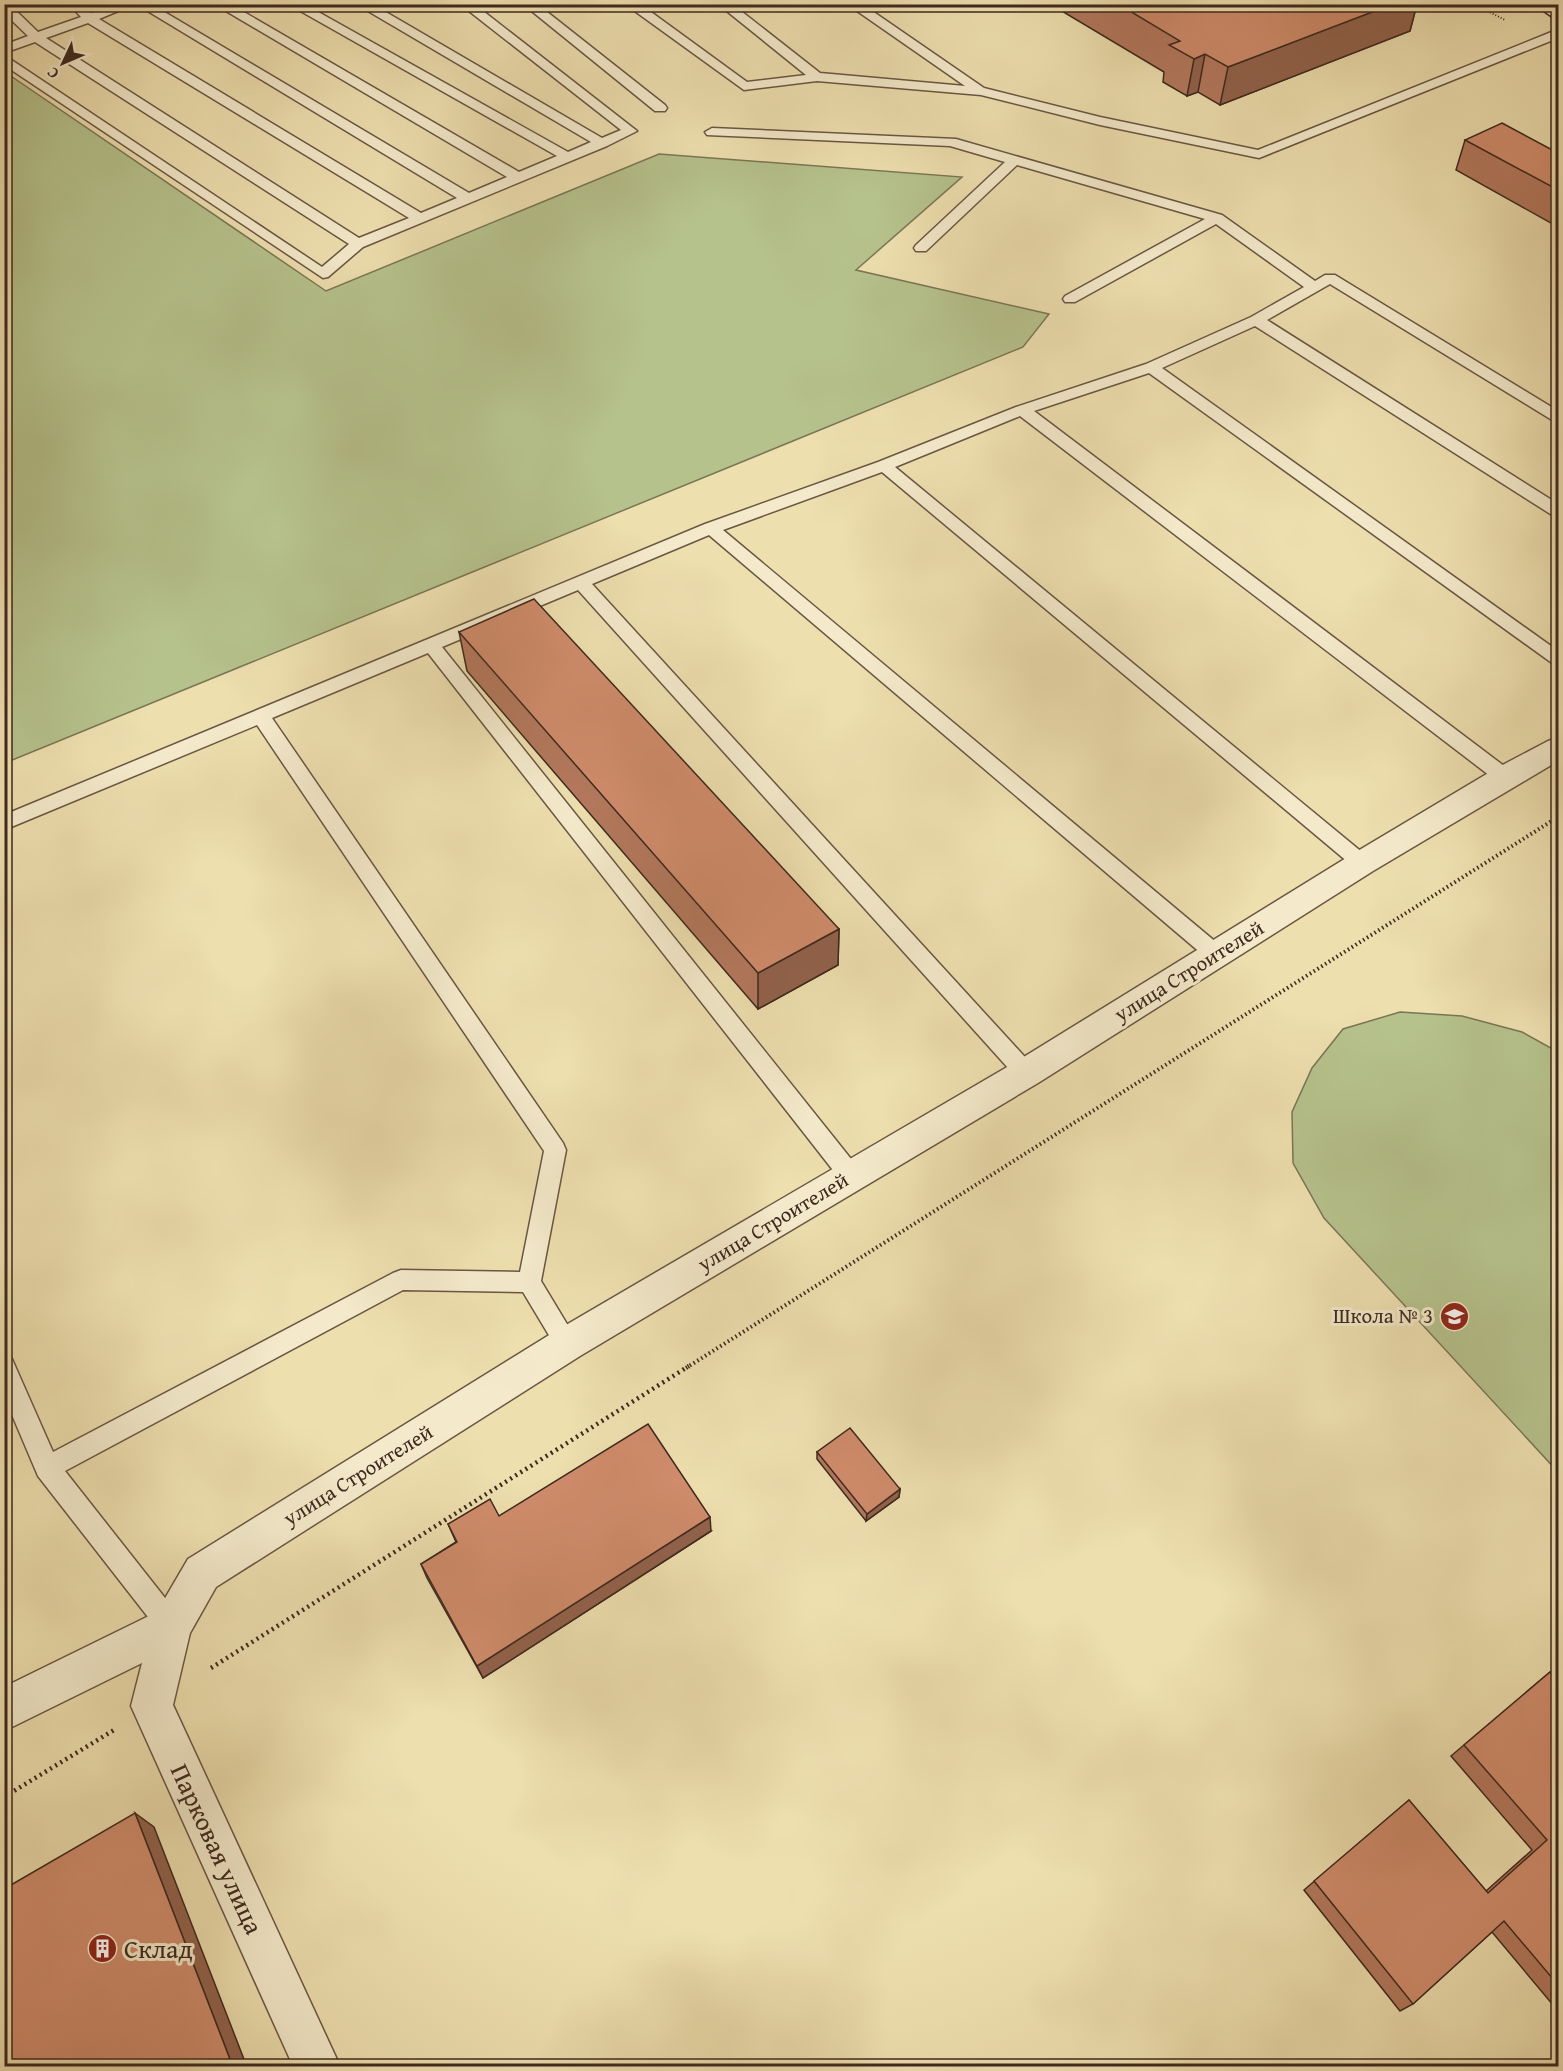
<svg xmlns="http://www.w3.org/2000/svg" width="1563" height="2071" viewBox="0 0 1563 2071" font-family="'Gentium Book Plus',serif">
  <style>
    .green { fill: #b6c28c; stroke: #7a7656; stroke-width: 1.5 }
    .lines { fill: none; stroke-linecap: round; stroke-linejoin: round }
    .lane-casing { stroke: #6a5643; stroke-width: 3 }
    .street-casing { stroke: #6a5643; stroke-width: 3 }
    .secondary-casing { stroke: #3e291f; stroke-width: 3 }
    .path-far2 { stroke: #3e291f; stroke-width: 2; stroke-dasharray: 1 2; stroke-linecap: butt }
    .path-far1 { stroke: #3e291f; stroke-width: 4; stroke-dasharray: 1.5 3; stroke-linecap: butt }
    .path { stroke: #3e291f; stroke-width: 4.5; stroke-dasharray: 2 4; stroke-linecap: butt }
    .lane { fill: #f4eacb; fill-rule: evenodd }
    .street { fill: #f4eacb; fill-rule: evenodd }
    .secondary { fill: #f4eacb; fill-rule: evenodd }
    .wall { fill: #b3785d; stroke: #3e291f; stroke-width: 1.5 }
    .shaded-wall { fill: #92624c; stroke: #3e291f; stroke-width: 1.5 }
    .building { fill: #d08c6c; stroke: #3e291f; stroke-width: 1.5 }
    .labels { text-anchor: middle; stroke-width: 6; stroke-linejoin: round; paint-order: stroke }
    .street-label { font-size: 21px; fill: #3e291f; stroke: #f4eacb }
    .poi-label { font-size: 21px; fill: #3e291f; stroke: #f4eacb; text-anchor: end }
    .near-street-label { font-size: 26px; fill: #3e291f; stroke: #f4eacb }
    .near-poi-label { font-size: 26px; fill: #3e291f; stroke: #f4eacb; text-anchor: start }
  </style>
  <rect width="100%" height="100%" fill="#eedfaf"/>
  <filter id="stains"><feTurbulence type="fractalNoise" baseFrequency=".00333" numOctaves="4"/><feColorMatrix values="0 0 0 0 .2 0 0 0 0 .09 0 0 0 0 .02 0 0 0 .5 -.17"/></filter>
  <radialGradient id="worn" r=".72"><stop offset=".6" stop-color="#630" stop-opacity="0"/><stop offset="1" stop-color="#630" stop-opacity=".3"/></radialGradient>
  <path class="green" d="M5 72 326 291 659 154 962 177 856 270 1049 314 1023 347 5 763Z
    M1400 1012 1462 1016 1522 1032 1558 1052V1472L1324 1218 1293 1163 1292 1112 1312 1068 1343 1029Z"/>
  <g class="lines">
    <defs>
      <path id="lane" d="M4 4H9L38 32 81 17 69 4H82L91 13 116 4H135L99 19 421 213 457 198 136 4H151L469 193 507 177 214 4H230L519 172 557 156 288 4H304L568 152 591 142 356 4H372L602 138 621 130 460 4H474L637 131 607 146 363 247 328 277 323 278 4 65V55L322 267 349 244 35 42 4 53V45L28 36 4 13ZM88 23 409 218 359 238 46 38Z
        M523 4H537L665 105 667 108 665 111H655Z
        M625 4H640L747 82 806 75 718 4H732L820 73 965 86 847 4H862L984 88 1100 117 1258 150 1554 31 1558 30V38L1259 158 1100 125 981 95 817 81 744 90Z
        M712 128 956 139 1222 215 1315 281 1325 275H1335L1558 411V422L1552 420 1330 284 1267 320 1558 504V516L1552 515 1255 326 1162 368 1558 651V665L1552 663 1149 373 1034 411 1512 772 1514 777 1512 782 1505 784 1498 782 1020 416 895 467 1369 858 1372 863 1369 868 1362 870 1355 868 882 472 723 530 1223 948 1226 954 1223 960 1216 962 1209 960 709 535 592 584 1034 1067 1037 1073 1034 1079 1026 1082 1018 1079 578 590 442 647 859 1169 862 1176 859 1183 851 1185 843 1183 428 653 272 718 563 1143 566 1150 541 1281 579 1344 575 1352 567 1355 559 1352 523 1292 403 1290 65 1471 180 1617 184 1626 180 1635 171 1639 162 1635 38 1476 4 1396V1356L12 1359 53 1452 393 1273 401 1270 520 1272 544 1151 257 725 4 830V815L705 524 878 462 1016 407 1146 364 1251 317 1304 287 1216 224 1075 302H1065L1063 299 1065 296 1205 219 1017 165 926 251H916L914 248 916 245 1005 162 950 146 707 135 705 132Z"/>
      <path id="street" d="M1558 738V761L1373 871 1038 1083 580 1356 216 1587 190 1633 173 1705 340 2066H293L131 1706 142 1663 4 1731V1687L157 1612 188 1559 554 1332 1014 1063 1351 855 1495 769 1548 741Z"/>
      <path id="secondary" d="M1534 4 1558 5V18L1551 16Z"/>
    </defs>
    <use href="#lane" class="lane-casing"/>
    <use href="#street" class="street-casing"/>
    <use href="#secondary" class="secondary-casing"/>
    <path class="path-far2" d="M1474 4 1505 20"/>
    <path class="path-far1" d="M686 1368 1558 817"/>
    <path class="path" d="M211 1668 689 1366
      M4 1797 114 1730"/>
    <use href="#lane" class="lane"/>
    <use href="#street" class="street"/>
    <use href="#secondary" class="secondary"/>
  </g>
  <path class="wall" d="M1050 4H1417L1410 31 1220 105 1198 92 1187 96 1163 82 1164 72Z
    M1465 140 1558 153V227L1456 170Z
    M459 632 839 929 838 965 758 1009 467 671Z
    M817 1452 900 1489 899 1497 866 1521 817 1459Z
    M499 1516 711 1531 483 1678 427 1578 421 1564 456 1542 448 1524Z
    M1550 1672 1558 1681V2011L1492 1932 1413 2004 1400 2011 1304 1890 1409 1800 1486 1891 1532 1850 1451 1756Z"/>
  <path class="shaded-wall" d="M1393 4H1417L1410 31 1220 105 1228 67Z
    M1205 54 1198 92 1187 96 1194 59Z
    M839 929 838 965 758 1009V973Z
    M900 1489 899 1497 866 1521 867 1514Z
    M710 1517 711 1531 483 1678 477 1666Z
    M135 1813 154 1827 247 2067H233Z"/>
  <path class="building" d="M1118 4H1393L1228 67 1205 54 1194 59 1169 45 1180 41Z
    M1502 123 1558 153V190L1465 140Z
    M534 599 839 929 758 973 459 632Z
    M648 1424 710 1517 477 1666 421 1564 457 1542 448 1524 490 1499 499 1516Z
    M850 1428 900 1489 867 1514 817 1452Z
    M1550 1672 1558 1681V1985L1504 1921 1413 2004 1314 1881 1409 1800 1488 1893 1547 1840 1464 1745Z
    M135 1813 233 2067H11L4 2046V1889Z"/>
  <defs>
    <symbol id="school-disc" viewBox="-11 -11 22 22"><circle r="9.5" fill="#8f2418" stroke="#f4eacb"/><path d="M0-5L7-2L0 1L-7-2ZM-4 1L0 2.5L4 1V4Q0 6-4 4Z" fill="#fff"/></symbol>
    <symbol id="building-disc" viewBox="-11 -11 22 22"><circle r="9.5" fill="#8f2418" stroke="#f4eacb"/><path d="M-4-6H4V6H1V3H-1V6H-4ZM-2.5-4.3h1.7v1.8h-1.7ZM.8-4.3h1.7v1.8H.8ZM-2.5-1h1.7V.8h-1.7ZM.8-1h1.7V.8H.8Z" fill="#fff"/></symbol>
  </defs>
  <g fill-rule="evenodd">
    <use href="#school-disc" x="1438" y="1300" width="33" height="33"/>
    <use href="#building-disc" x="86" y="1932" width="33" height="33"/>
  </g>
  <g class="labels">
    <g class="street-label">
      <text transform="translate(1189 971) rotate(-32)" y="7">улица Строителей</text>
      <text transform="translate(773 1222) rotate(-31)" y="7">улица Строителей</text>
      <text transform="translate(358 1475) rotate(-32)" y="7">улица Строителей</text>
    </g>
    <g class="poi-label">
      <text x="1433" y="1323">Школа № 3</text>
    </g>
    <g class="near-street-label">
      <text transform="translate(217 1849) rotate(65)" y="9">Парковая улица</text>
    </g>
    <g class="near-poi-label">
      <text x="124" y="1958">Склад</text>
    </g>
  </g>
  <rect width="1563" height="2071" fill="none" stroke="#eedfaf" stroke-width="24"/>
  <rect x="6" y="6" width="1551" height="2059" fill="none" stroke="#3e291f" stroke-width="3"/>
  <rect x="12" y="12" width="1539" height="2047" fill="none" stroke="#3e291f" stroke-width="1.5"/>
  <g transform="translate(63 63) rotate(226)" stroke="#f4eacb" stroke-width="4.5" paint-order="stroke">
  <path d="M0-4.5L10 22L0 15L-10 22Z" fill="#3e291f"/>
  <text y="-9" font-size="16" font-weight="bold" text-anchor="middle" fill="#3e291f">С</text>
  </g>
  <rect width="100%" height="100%" filter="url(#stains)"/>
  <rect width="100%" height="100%" fill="url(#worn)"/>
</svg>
